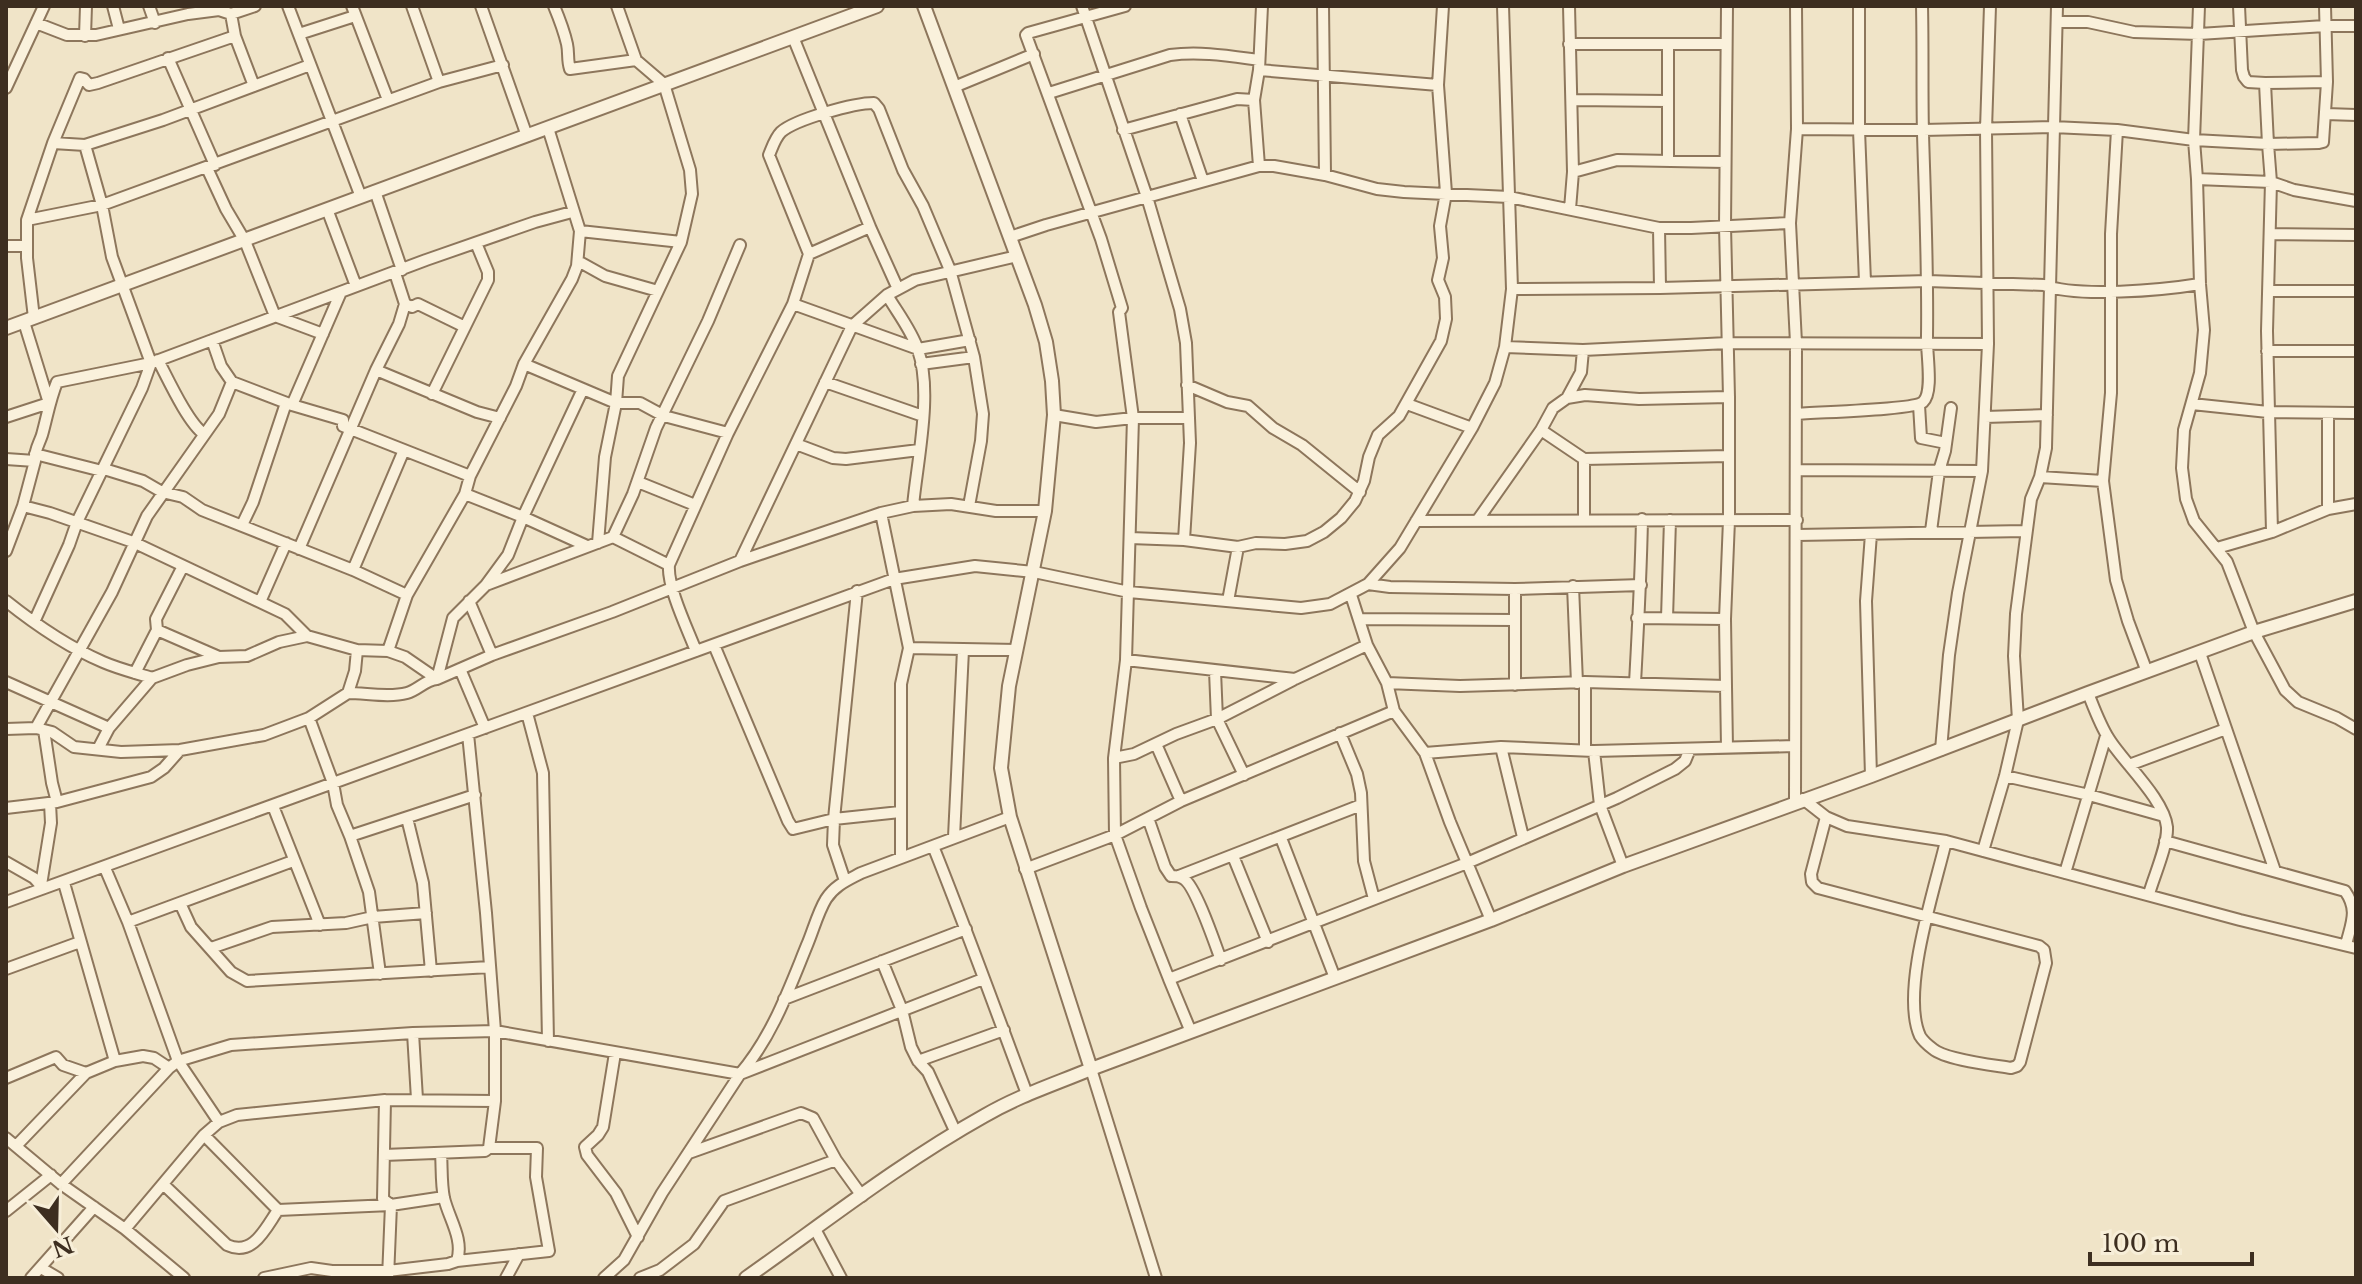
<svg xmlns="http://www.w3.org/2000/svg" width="2362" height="1284" viewBox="0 0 2362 1284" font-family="'Libre Baskerville',serif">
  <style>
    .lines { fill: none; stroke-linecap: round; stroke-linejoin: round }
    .minor-casing { stroke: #8d765c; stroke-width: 14 }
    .tertiary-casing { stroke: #8d765c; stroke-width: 16 }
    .minor { stroke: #faf1dc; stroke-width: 10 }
    .tertiary { stroke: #faf1dc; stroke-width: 12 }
  </style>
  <rect width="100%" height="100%" fill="#f0e4c8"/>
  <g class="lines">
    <defs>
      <path id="minor" d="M113 6 119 29
        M149 6 155 23
        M288 6 361 197
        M352 6 388 100
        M412 6 439 82
        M481 6 527 136
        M554 6C559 18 564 31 567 44 569 53 567 60 570 69L636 60 664 84 690 170 692 194 681 242 618 376 616 403 605 457 598 543
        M617 6 636 60
        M1082 6 1147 197 1180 309 1186 343 1190 443 1184 540
        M1125 6 1028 33 1026 35 1101 239 1122 308 1119 312 1133 418 1126 660 1114 758 1115 835 1141 908 1169 979 1467 863 1617 798 1675 769 1685 761 1690 749
        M1323 6 1325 175
        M1569 6 1573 172 1570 209
        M1859 6V130L1865 282
        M2199 6 2194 140 2197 179 2200 284 2204 330 2200 373 2184 430 2182 468 2186 499 2194 521 2227 562 2254 632 2285 690 2298 702 2337 718 2356 729
        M2239 6 2242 70 2244 77 2248 82 2265 83 2268 144 2319 143 2323 142 2327 82 2325 6
        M231 14 235 36 254 86
        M2057 22H2088L2134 32 2199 34 2325 26H2356
        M36 23 67 35H96L188 14 219 10 231 14 255 6
        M299 34 355 16
        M85 36 86 6
        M793 37 870 227 809 254
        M1569 44H1726
        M168 58 215 165
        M1259 70 1438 85
        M2265 83 2327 82
        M954 87 1034 54
        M6 88 44 6
        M1049 93 1170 55C1200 51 1229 56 1259 60
        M1573 100 1668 101
        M1180 114 1203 181
        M2326 114 2356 115
        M1797 129 1923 130 2053 127 2117 130 2194 140 2268 144 2271 182 2294 190 2356 201
        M1123 130 1237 99 1254 100
        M2117 130 2111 234V393L2103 481 2116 580 2128 621 2147 672
        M53 143 85 145 163 120 310 65
        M1668 161V44
        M1259 166 1254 100 1259 70 1262 6
        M207 168 226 209 245 241 275 316 323 334
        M1573 172 1617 160 1725 162
        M2197 179 2271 182 2267 331 2272 532
        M375 191 402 270
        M327 209 356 286
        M27 220 102 205 439 82 503 65
        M870 227 898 289
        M1659 228 1660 288
        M580 231 681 242
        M2271 234 2356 235
        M1010 237 1046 225 1259 166H1274L1325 175 1377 189 1404 192 1509 197 1659 228H1691L1790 223
        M6 246H27
        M578 261 605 276 658 291
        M1512 289 1660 288 1928 281 2044 285C2077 298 2163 290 2200 284
        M2269 291H2356
        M887 295C897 312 912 331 918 350 933 392 917 462 913 506
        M405 304 412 307 418 304 465 327
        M793 304 918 349 970 340
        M34 318 27 258V220L53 143 80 78 84 79 89 85 98 83 235 36
        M1505 347 1583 350 1728 343 1988 344
        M2267 351H2356
        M158 360C168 379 188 423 204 434
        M524 364 616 403H640L664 416 728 433
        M921 364 974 357
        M376 370 477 412 500 418
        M232 382 292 405 343 420V426L470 476
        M825 382 923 416
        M1187 385 1227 402 1248 406 1273 428 1302 445 1360 492
        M432 394 488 280V272L476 243
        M1567 398 1585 395 1639 399 1729 397
        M1407 404 1472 428
        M2192 404 2268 412 2356 413
        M292 405 341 292
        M1919 405 1921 438 1946 443
        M2328 413V509
        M1796 414C1816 412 1914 410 1923 402 1934 392 1926 352 1927 336 1928 269 1925 202 1923 134 1922 92 1923 49 1922 6
        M1054 415 1096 422 1133 418H1189
        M6 417 49 403 24 322
        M1985 417 2047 415
        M1541 430 1584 459 1729 456
        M796 444 833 458 846 459 919 450
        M35 454 102 471
        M6 459 35 461
        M104 469 143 481 162 492 183 497 202 510 353 570 407 595
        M1797 470 1982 471
        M2040 477 2103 481
        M638 482 695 505
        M465 494 523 517 583 389
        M23 506 50 513 133 542 285 614 307 636
        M881 513 909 648 901 684V857
        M1584 519V459
        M1416 521 1797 520
        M1477 521 1541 430 1553 408 1567 398 1581 372 1583 350
        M242 525 253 502 286 403
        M1931 531 1939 471 1945 451 1951 408
        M1797 535 2025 531
        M613 537 633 494 656 428 708 321 740 245
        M1130 538 1184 540 1238 547 1256 543 1285 544 1307 541 1324 532 1341 518 1355 501 1364 481 1369 457 1378 435 1399 416 1441 341 1446 319 1445 297 1438 280 1443 258 1440 226 1446 193 1438 85 1443 6
        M587 546 523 517 508 555 486 585 613 537 669 565
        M2217 548 2272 532 2328 509 2356 504
        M299 549 376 370 399 324 405 304 395 273
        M6 551 23 506 35 461C34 451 39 444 42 435 47 417 50 399 57 382L151 363 112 257 102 205 85 145
        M740 561 852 326 887 295 915 280 1017 256
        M353 570 404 450
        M1368 584 1390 587 1515 589 1641 585
        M1573 586 1577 683
        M1515 589V685
        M1351 595 1367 645 1387 683 1394 711 1425 753 1450 822 1491 920
        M6 601C36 625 68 647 103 662 119 669 136 673 152 678
        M469 601 492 655
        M1228 601 1238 547
        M260 602 286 543
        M1637 618 1725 619
        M1667 618 1670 520
        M1360 619 1514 620
        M34 622 69 545 77 522 142 388 151 363 426 260 535 222 572 212
        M157 630 219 657
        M714 645 788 821 793 829 834 819 900 812
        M909 648 1017 650
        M388 651 407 595 465 494 470 476 516 386 524 364 572 279 577 266 580 231 548 128
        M696 651C688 630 667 587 669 565L728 433 793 304 809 254 769 155C772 148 775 138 781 132 796 119 854 103 874 103L879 109 903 170 923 206 950 270 974 357 983 414 981 441 969 506
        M2200 653 2275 871
        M1126 660 1295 679 1367 645
        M460 669 485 728
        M1215 671 1217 719 1244 775
        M135 673 157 630 156 619 183 566
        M6 682 109 728
        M1387 683 1460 686 1585 682 1726 686 1725 619 1729 520V397L1725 226 1727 6
        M1635 683C1638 628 1641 574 1642 519
        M1726 686 1727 748
        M348 693C366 693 389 698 407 693 418 690 425 680 437 679L453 618 486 585
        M2088 693C2094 708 2100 725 2109 739 2124 763 2164 799 2167 827 2168 845 2154 876 2149 894
        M527 713 543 773 548 1041
        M309 718 333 783 337 805 350 836 369 892 380 974
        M36 728 112 592 147 516 219 414 232 382 221 366 212 340
        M6 729 36 728 52 732 74 747 121 752 180 750 264 735 309 718 348 693 355 671 357 650
        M44 730 52 783 57 802
        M1340 733 1357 774 1361 793 1364 861 1374 899
        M1156 744 1181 801
        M1501 747 1523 837
        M98 749 109 728 152 678 187 665 219 657 247 656 279 642 307 636 357 650 388 651 405 657 437 679 492 655 612 612 740 561 881 513 913 506 951 504 996 511H1045
        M1941 750 1949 655 1958 593 1982 471 1988 344 1986 129 1990 6
        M1585 751V682
        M1594 751 1600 805 1623 866
        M1425 753 1501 747 1594 751 1795 746
        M1114 758 1134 754 1176 734 1217 719 1293 680
        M2129 765 2226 729
        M1871 776 1866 601 1871 534
        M2005 776 2089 795 2164 816
        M1803 799 1826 817 1847 826 1946 841 2240 920 2356 948
        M1795 803 1796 343 1790 223 1797 129 1796 6
        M273 806 320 925
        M6 808 57 802 151 777 164 768 180 750
        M1826 817 1811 874 1812 882 1818 888 2039 946 2044 950 2046 963 2020 1062 2017 1066 2011 1068C1993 1065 1946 1060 1933 1049 1929 1046 1923 1041 1920 1036 1900 992 1935 888 1946 841
        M407 818 423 883 431 971
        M1148 818 1165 867 1171 876C1177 876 1179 876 1184 879 1196 887 1215 944 1221 960
        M350 836 475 795
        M954 837 963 650
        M1281 838 1335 978
        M2165 841 2345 891C2359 911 2351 923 2346 945
        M933 846C966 928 996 1011 1027 1094
        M1983 851 2005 776 2018 720 2014 656 2016 614 2031 499 2040 477 2046 448 2057 6
        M1233 856 1268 942
        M6 862 34 878 43 888
        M105 868 128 922 178 1061 219 1122
        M1025 869 1115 835 1181 801 1394 711
        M2065 873 2106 736
        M1179 876 1361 805
        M845 881 833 845 834 819 857 591
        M64 883 115 1061
        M41 885 51 823 50 803
        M6 902 894 579 975 566 1034 572 1129 592 1301 608 1330 604 1368 584 1400 548 1472 428 1495 383 1505 347 1512 289 1503 6
        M180 903 191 927 231 972 247 981 490 967
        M128 922 293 861
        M211 948 272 927 346 923 373 917 426 913
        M882 961 902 1010 911 1047 918 1061 928 1072 956 1133
        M6 969 80 942
        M1169 979 1191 1032
        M784 999 966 929
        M413 1033 417 1099
        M615 1053 603 1127 598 1135 585 1147 587 1155 616 1193 638 1237
        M918 1061 1004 1030
        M1091 1069 1156 1278
        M6 1078 56 1057 63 1065 86 1073
        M385 1100 383 1199 391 1205 388 1278
        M204 1135 278 1210 391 1205 444 1197
        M6 1138 61 1184 125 1229 184 1278
        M16 1146 86 1073 115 1061 143 1056 154 1058 169 1068
        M689 1153 801 1113 813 1118 836 1160 862 1196
        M384 1155 485 1151 489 1148 495 1101V1031L486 913 468 734
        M61 1184 169 1068 178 1061 231 1045 413 1033 495 1031 740 1074 983 979
        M163 1184 227 1245C253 1257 265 1229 278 1210
        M6 1211 51 1175
        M125 1229 204 1135 219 1122 237 1115 385 1100 495 1101
        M815 1229 841 1278
        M457 1261 549 1251 536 1177 537 1148H489
        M41 1268 58 1278
        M31 1278 94 1207
        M264 1278 311 1268 332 1271H388L448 1264 457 1261C464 1239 449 1219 444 1198 441 1184 442 1167 441 1153
        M506 1278 519 1254
        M604 1278 624 1260 662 1193 740 1074C772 1037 789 989 807 945 813 931 818 912 826 899 835 885 848 880 861 873L1010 817
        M640 1278 660 1270 694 1244 724 1201 836 1160"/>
      <path id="tertiary" d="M924 6 1035 305 1046 342 1052 381 1054 415 1045 511 1009 686 1001 768 1010 817 1091 1069 1491 920 1623 866 1871 776 2088 693 2254 632 2356 601
        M6 328 877 6
        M746 1278C824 1223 900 1163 984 1116 1018 1096 1055 1084 1091 1069"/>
    </defs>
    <use href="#minor" class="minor-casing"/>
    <use href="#tertiary" class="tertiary-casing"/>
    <use href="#minor" class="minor"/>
    <use href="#tertiary" class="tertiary"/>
  </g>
  <rect width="2362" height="1284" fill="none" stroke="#3d2e20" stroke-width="16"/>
  <g transform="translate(56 1228) rotate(160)" stroke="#f7eed8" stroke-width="6" paint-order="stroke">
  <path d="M0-6L14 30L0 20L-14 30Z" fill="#3d2e20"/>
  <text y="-12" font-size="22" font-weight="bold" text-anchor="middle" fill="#3d2e20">N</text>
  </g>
  <path d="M2090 1252v12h162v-12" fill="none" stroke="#3d2e20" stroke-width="4"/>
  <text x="2102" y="1252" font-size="24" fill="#3d2e20" stroke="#f7eed8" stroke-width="6" paint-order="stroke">100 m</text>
</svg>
